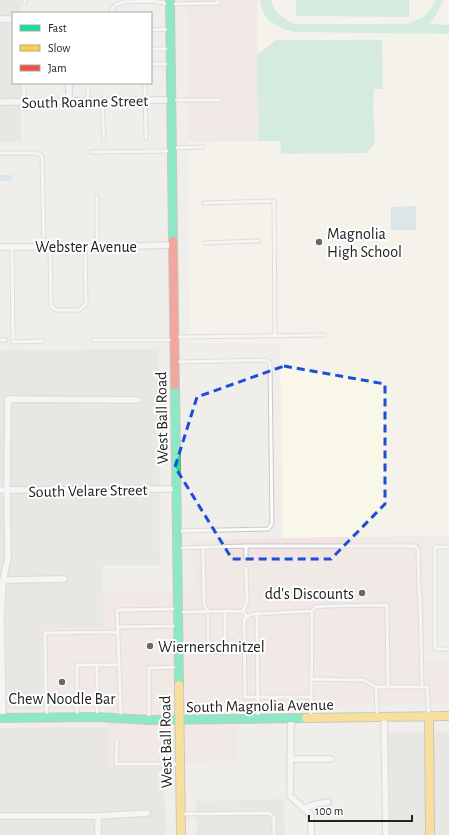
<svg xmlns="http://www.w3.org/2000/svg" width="449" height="835" viewBox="0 0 449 835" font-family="'Alegreya Sans',sans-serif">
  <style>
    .residential { fill: #dfdedc }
    .commercial { fill: #f1e3e1 }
    .education { fill: #f8f7e8 }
    .pitch { fill: #b7e6d2 }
    .water { fill: #bfdbe3 }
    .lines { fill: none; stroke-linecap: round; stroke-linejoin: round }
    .lane-casing { stroke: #c9c8c7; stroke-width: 5 }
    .street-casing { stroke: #c9c8c7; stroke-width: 8 }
    .fast-casing { stroke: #999a82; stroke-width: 10 }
    .slow-casing { stroke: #999a82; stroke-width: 10 }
    .jam-casing { stroke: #999a82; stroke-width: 10 }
    .lane { stroke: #fdfcfc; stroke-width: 3 }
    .street { stroke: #fdfcfc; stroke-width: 5.5 }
    .fast { stroke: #16e098; stroke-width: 8 }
    .slow { stroke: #ffcf43; stroke-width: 8 }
    .jam { stroke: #f24e42; stroke-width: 8 }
    .marked { fill: none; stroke: #1d4ed8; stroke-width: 3; stroke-dasharray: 8 5; stroke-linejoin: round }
    .poi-dot { fill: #6a6968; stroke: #fff; stroke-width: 1.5 }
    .labels { text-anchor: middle; stroke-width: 4; stroke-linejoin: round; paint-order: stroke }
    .street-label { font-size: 16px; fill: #222; stroke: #fff }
    .poi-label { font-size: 16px; fill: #222; stroke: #fff; text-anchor: start }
  </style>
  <rect width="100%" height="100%" fill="#f0eeeb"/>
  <path class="residential" d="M0 0H21V13H13V83H21V142H0Z
    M159 349 160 565H103L104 627 42 628 43 710 0 709V350Z
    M108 727 109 766 163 767 165 802 166 835H0V728Z
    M449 732V835H388L386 733Z
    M284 799 285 835H197L196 801Z"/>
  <path class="commercial" d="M186 0H257L258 141 188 142Z
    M423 535 425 660H449V703L238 709V761H210L194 765 163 767 108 766 107 709 43 710 42 628 104 627 103 591 194 590 193 540Z"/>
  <path class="education" d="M257 0H449V535L283 538 280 343H190L188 142 258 141Z"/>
  <path class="pitch" d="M260 0H271C273 12 284 19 294 24H405C419 21 431 14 435 0H443L438 12 430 24 449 25V34L296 32 283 29 268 20 263 12Z
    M296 0H409V17L296 16Z
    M276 40H382L383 89H374L373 109 375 143 366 153 281 154 280 141H258L257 55Z"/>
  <path class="water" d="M0 175H12V181H0Z
    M416 206V230H391V207Z"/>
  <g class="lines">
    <defs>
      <path id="lane" d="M25 0V2
        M111 13V11L115 5 123 2 152 1 170 4 218 3V0
        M151 30 169 29
        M151 49H168
        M151 64H169
        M88 83V101
        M145 83 146 139
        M173 100H220
        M24 101V83
        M102 101 104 139
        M172 148 202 147
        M91 152 171 151
        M0 153H37L41 155 42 156 44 247
        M97 197V247
        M204 203 274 201 275 336
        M205 243 259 241
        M12 247 13 342 43 341
        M50 247 51 306 56 310H79L86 304 85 247
        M175 337 324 335
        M0 340H6
        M93 340H174
        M176 362 266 360 270 363 272 524 268 529 178 531
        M246 546V558
        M203 547 204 605 208 611V652H225V611
        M449 547H435V649H449
        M178 548 246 546H415L418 549 419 591 420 597 422 687
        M243 611 247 602 246 568
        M180 612 243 611 247 617
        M257 613 258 719
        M117 627 177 626
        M97 665H119
        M311 679 364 680 376 687H427L429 716
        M376 687 377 715
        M311 697H245L244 619 252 614 312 611
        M311 716 312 611 316 607 330 606 387 605 388 687
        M47 717 46 701 45 633 117 632
        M77 717V665H97V715
        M121 718 117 610 177 609
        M149 719V668L178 667
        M117 740 116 764H178
        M183 814 269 813 274 818V835"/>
      <path id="street" d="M0 19H13
        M69 83V101
        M0 102 171 100
        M0 247H97L173 245
        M0 490 176 489
        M3 580 64 579
        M384 717 386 835
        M3 718 1 615 3 580 8 558 7 490 8 399 139 400
        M291 718 290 796 311 815V835
        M290 759H331
        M303 809 316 804 328 802
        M0 816H98L147 813
        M98 816V835"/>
      <path id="fast" d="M170 0 173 241
        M175 385 179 685
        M0 718 97 717 149 720 306 718"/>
      <path id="slow" d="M179 685 181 835
        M429 716 430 835
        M306 718 449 716"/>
      <path id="jam" d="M173 241 175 385"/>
    </defs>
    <use href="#lane" class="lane-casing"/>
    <use href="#street" class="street-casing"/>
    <use href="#fast" class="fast-casing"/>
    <use href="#slow" class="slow-casing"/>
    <use href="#jam" class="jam-casing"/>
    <use href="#lane" class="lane"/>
    <use href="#street" class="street"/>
    <use href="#fast" class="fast"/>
    <use href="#slow" class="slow"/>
    <use href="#jam" class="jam"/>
  </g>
  <path d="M0 0H449V835H0ZM284 366 385 384V504L331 559H232L175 467 197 397Z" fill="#f0eeeb" fill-opacity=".55" fill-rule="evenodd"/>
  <path class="marked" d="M284 366 385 384V504L331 559H232L175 467 197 397Z"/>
  <g class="poi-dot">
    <circle cx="319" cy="242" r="4"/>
    <circle cx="362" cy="593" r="4"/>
    <circle cx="150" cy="646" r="4"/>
    <circle cx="62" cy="682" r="4"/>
  </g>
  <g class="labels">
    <g class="street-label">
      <text transform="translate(85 101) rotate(-1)" y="6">South Roanne Street</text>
      <text x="86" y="252">Webster Avenue</text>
      <text transform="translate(161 418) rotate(-91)" y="6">West Ball Road</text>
      <text transform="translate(88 490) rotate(-1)" y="6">South Velare Street</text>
      <text transform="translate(260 705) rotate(-1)" y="6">South Magnolia Avenue</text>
      <text transform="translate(165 742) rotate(-91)" y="6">West Ball Road</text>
    </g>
    <g class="poi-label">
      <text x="327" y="239">Magnolia<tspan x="327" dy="18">High School</tspan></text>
      <text x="354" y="599" text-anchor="end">dd's Discounts</text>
      <text x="158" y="652">Wiernerschnitzel</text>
      <text x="62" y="704" text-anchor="middle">Chew Noodle Bar</text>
    </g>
  </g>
  <rect x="12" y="12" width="140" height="72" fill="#ffffff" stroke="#a7a7a7"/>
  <rect x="20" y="25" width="20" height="6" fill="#16e098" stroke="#a7a7a7"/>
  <text x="48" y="32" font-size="12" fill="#222222">Fast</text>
  <rect x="20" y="45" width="20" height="6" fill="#ffcf43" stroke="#a7a7a7"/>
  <text x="48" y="52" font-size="12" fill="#222222">Slow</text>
  <rect x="20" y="65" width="20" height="6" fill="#f24e42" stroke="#a7a7a7"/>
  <text x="48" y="72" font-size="12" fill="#222222">Jam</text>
  <path d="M309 815v6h103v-6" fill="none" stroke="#222222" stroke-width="2"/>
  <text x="315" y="815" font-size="12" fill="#222222" stroke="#ffffff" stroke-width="3" paint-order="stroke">100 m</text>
</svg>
